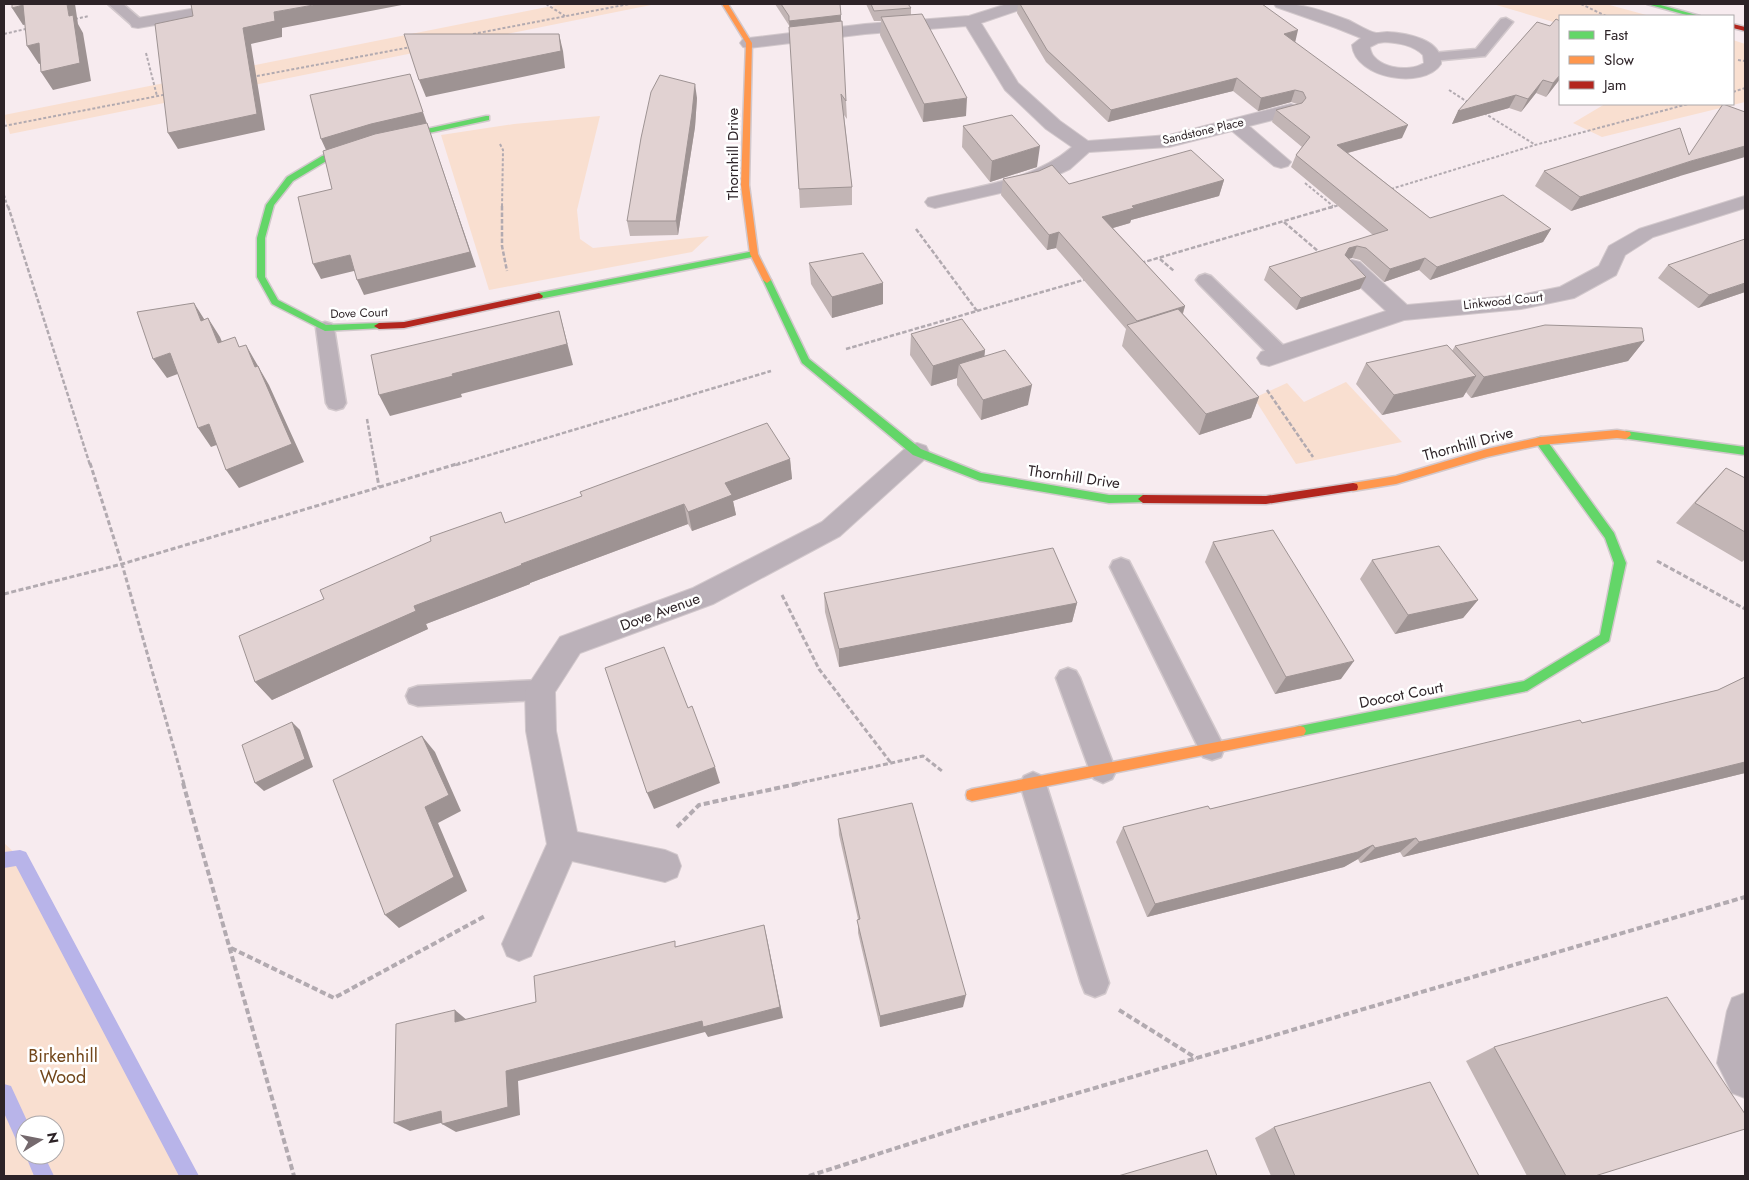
<svg xmlns="http://www.w3.org/2000/svg" width="1749" height="1180" viewBox="0 0 1749 1180" font-family="Jost,sans-serif">
  <style>
    .green { fill: #f9dfd0; fill-rule: evenodd }
    .lines { fill: none; stroke-linecap: round; stroke-linejoin: round }
    .stream { fill: #b8b4e9; fill-rule: evenodd }
    .lane-casing { stroke: #d2c8cc; stroke-width: 3 }
    .street-casing { stroke: #d2c8cc; stroke-width: 2 }
    .fast-casing { stroke: #d2c8cc; stroke-width: 3 }
    .slow-casing { stroke: #d2c8cc; stroke-width: 3 }
    .jam-casing { stroke: #d2c8cc; stroke-width: 3 }
    .path-far3 { stroke: #b2aab0; stroke-width: 2; stroke-dasharray: 3 2; stroke-linecap: butt }
    .path-far2 { stroke: #b2aab0; stroke-width: 2.5; stroke-dasharray: 4.5 2; stroke-linecap: butt }
    .path-far1 { stroke: #b2aab0; stroke-width: 3; stroke-dasharray: 5 2.5; stroke-linecap: butt }
    .path { stroke: #b2aab0; stroke-width: 4; stroke-dasharray: 6 3; stroke-linecap: butt }
    .lane { fill: #bbb1b9; fill-rule: evenodd }
    .street { fill: #bbb1b9; fill-rule: evenodd }
    .fast { fill: #63d668; fill-rule: evenodd }
    .slow { fill: #ff974d; fill-rule: evenodd }
    .jam { fill: #b3261e; fill-rule: evenodd }
    .wall { fill: #c2b5b5 }
    .shaded-wall { fill: #9e9393 }
    .building { fill: #e1d2d2; stroke: #9e9393 }
    .labels { text-anchor: middle; stroke-width: 5; stroke-linejoin: round; paint-order: stroke }
    .far-street-label { font-size: 12px; fill: #2d2327; stroke: #fff }
    .street-label { font-size: 15px; fill: #2d2327; stroke: #fff }
    .near-park-label { font-size: 18px; fill: #72471b; stroke: #fff }
  </style>
  <rect width="100%" height="100%" fill="#f7ebef"/>
  <path class="green" d="M562 4H656L10 134 4 115Z
    M1493 4H1606L1650 16H1560V24Z
    M1733 40 1745 44V102L1602 137 1573 123 1605 104H1733Z
    M600 116 577 210 580 239 593 248 709 236 692 252 489 290 441 135 514 124Z
    M1346 382 1402 442 1296 464 1254 398 1287 383 1304 402Z
    M4 843 20 858 189 1176H4ZM25 1125H55V1155H25Z"/>
  <g class="lines">
    <path class="stream" d="M20 850 26 852 199 1176H179L16 866 4 868V852Z
      M4 1084 11 1086 29 1125H25V1146L18 1144 4 1113Z
      M25 1154 44 1155 54 1176H34Z"/>
    <defs>
      <path id="lane" d="M108 4H123L145 23 143 26H133Z
        M1506 18 1513 22 1485 56 1433 61 1428 60 1426 57 1428 54 1433 53 1476 49 1501 19Z
        M1205 274 1211 276 1287 349 1289 354 1287 359 1280 360 1273 359 1199 284 1196 280 1199 276Z
        M325 322 332 324 334 328 346 403 343 408 336 410 329 408 326 403 316 328 318 324Z
        M1121 558 1129 561 1221 741 1224 749 1221 757 1212 760 1203 757 1110 567 1113 561Z
        M1068 668 1076 671 1080 678 1116 771 1112 779 1103 783 1094 779 1090 771 1056 678 1060 671Z
        M540 680 549 683 552 690 549 697 540 700 418 706 409 703 406 696 409 689 418 686Z
        M1033 772 1042 776 1046 784 1109 983 1105 993 1095 997 1085 993 1081 983 1020 784 1024 776Z"/>
      <path id="street" d="M220 4H255L253 7 247 9 138 28 132 27 130 23 132 19 138 18Z
        M1007 4H1030L1028 7 981 23 1018 83 1060 121 1088 141 1169 135 1291 104 1297 106 1300 110 1297 114 1249 126 1291 162 1288 166 1281 168 1274 166 1232 131 1169 147 1089 152 1070 169 1036 185 935 208 928 206 925 202 928 198C979 185 1031 182 1072 147L1046 129 1005 90 966 26 865 34 749 48 743 47 740 43 743 39 749 38 865 24 969 16Z
        M1274 4C1299 2 1324 11 1348 20 1357 24 1367 31 1376 33 1380 33 1384 32 1387 32 1406 33 1443 39 1441 64 1424 90 1355 79 1352 45L1361 38 1336 28 1276 7ZM1385 42C1399 43 1413 45 1423 55L1424 63C1409 73 1372 68 1370 47L1378 43Z
        M1745 196V208L1653 237 1625 255 1616 275 1574 298 1521 309 1404 320 1269 366 1261 364 1257 358 1261 352 1386 311 1344 272 1341 267 1344 262 1352 260 1360 262 1407 305 1521 295 1560 287 1599 266 1609 246 1639 229Z
        M917 443 926 446 929 452 926 458 840 536 713 604 580 653 555 692 556 731 577 832 665 850 677 855 681 866 677 877 665 882 572 861 531 956 519 961 507 956 502 944 547 844 526 731 525 690 560 637 693 588 822 522 908 446Z
        M1745 993V1098L1732 1093 1717 1063 1727 1011 1732 998Z"/>
      <path id="fast" d="M1647 4H1657L1700 16H1690Z
        M486 116H489V120L378 144 328 160 293 181 274 205 265 238V277L278 300 326 325 379 323 382 324V328L325 331 272 304 257 277V238L266 205 287 177 322 156 376 140Z
        M754 251 757 252V256L539 299 535 296 539 293Z
        M767 277 771 280 809 359 921 449 981 473 1109 495H1143L1148 499 1147 502 1109 503 980 481 913 455 802 363 763 280Z
        M1626 431 1745 447V455L1622 438 1621 435Z
        M1541 437 1545 438 1614 533 1626 563 1609 641 1527 691 1300 736 1296 735 1294 731 1296 727 1300 726 1524 681 1600 635 1614 563 1605 538 1537 444 1536 441 1537 438Z"/>
      <path id="slow" d="M722 4H728L752 43 749 185 758 254 771 280 767 283 763 280 750 254 741 185 746 43Z
        M1617 430 1630 432 1631 435 1626 439 1617 438 1541 445 1487 457 1396 484 1353 491 1348 487 1353 483 1396 476 1487 449 1541 437Z
        M1300 726 1304 727 1306 731 1304 735 1300 736 972 801 967 799 966 795 967 791 972 789Z"/>
      <path id="jam" d="M1733 24 1745 27V31L1733 28Z
        M539 293 543 296 542 298 404 328 379 329 374 326 379 323 404 322Z
        M1353 483 1357 484 1358 487 1357 490 1266 504 1143 503 1138 499 1143 495 1266 496Z"/>
    </defs>
    <use href="#lane" class="lane-casing"/>
    <use href="#street" class="street-casing"/>
    <use href="#fast" class="fast-casing"/>
    <use href="#slow" class="slow-casing"/>
    <use href="#jam" class="jam-casing"/>
    <path class="path-far3" d="M546 4 565 16
      M1581 4 1606 16
      M75 19 89 16
      M4 34 30 28
      M473 34 629 4
      M146 53 157 96
      M1738 60 1745 61
      M252 77 411 47
      M1449 90 1469 103
      M1733 92 1745 88
      M1484 113 1534 144
      M4 126 168 94
      M500 144 503 150 502 208
      M1305 183 1333 206
      M1391 189 1535 145 1688 104
      M4 195 8 208
      M1330 208 1339 205"/>
    <path class="path-far2" d="M8 206 90 465
      M502 206V246L507 271
      M1284 222 1319 252
      M916 229 977 311
      M1160 259 1174 271
      M1141 263 1335 206
      M846 349 1087 279
      M1267 390 1313 457
      M367 419 375 465
      M456 465 771 371"/>
    <path class="path-far1" d="M90 463 122 564 184 784
      M375 463 379 487
      M1657 561 1745 609
      M4 594 122 564 460 463
      M782 595 819 669 891 763
      M795 784 923 756 942 771"/>
    <path class="path" d="M183 783 294 1176
      M677 827 699 805 801 783
      M231 948 334 998 485 916
      M1119 1010 1196 1058
      M809 1176 962 1127 1745 897"/>
    <use href="#lane" class="lane"/>
    <use href="#street" class="street"/>
    <use href="#fast" class="fast"/>
    <use href="#slow" class="slow"/>
    <use href="#jam" class="jam"/>
  </g>
  <path class="wall" d="M775 4H840L846 101 847 119 844 115 852 187V205L800 208 790 27Z
    M866 4H908L911 8V15L966 116 923 122 880 35 881 21H874Z
    M1018 4H1262L1295 42 1402 138 1348 153 1430 218 1551 229 1543 242 1430 280 1419 270 1384 282 1360 260 1352 258 1348 259 1366 277 1360 289 1296 310 1264 280 1269 267 1373 235 1291 167 1296 155 1302 147 1272 122 1276 110 1297 104 1291 102 1258 111 1233 91 1108 122 1046 62 1017 13Z
    M1537 22 1560 79 1546 97 1536 93 1521 112 1509 108 1452 124 1458 111Z
    M697 98 695 127 678 235 630 236 627 221Z
    M963 126 1037 167 990 182 962 147Z
    M1544 171 1680 176 1571 211 1535 186Z
    M1003 179 1069 184 1224 180 1219 196 1131 220 1130 223 1113 228 1185 306 1183 314 1259 397 1251 418 1199 435 1122 346 1126 329 1056 248 1047 250 1001 195Z
    M809 263 883 283V304L832 318 811 284Z
    M1668 265 1745 292 1698 308 1658 278Z
    M911 334 985 350 984 356 1028 405 981 420 957 385V378L931 386 910 355Z
    M1644 341 1628 361 1471 398 1466 392 1463 397 1382 415 1356 384 1366 363 1452 351 1455 346Z
    M790 459 792 479 733 501 736 515 692 531 688 524 530 583V584L426 624 428 629 272 700 255 682 506 523Z
    M1726 468 1745 478V559L1742 562 1676 523 1707 488Z
    M1213 542 1341 679 1275 694 1205 562Z
    M1372 560 1478 600 1463 618 1395 634 1360 579Z
    M824 593 1077 603 1072 622 839 667 825 612Z
    M1745 677V773L1403 857 1400 852 1360 863 1358 859 1344 867 1147 917 1116 842 1123 827 1210 809 1582 723 1718 690Z
    M838 819 963 1007 880 1027 858 933V919L839 835Z
    M1494 1047 1595 1176H1527L1466 1061Z
    M1274 1127 1479 1176H1271L1255 1138Z"/>
  <path class="shaded-wall" d="M67 4H75L78 24 83 33 91 81 53 90 41 72 69 16Z
    M319 4H407L282 28V37L251 44 265 130 178 149 168 133 243 28 274 12Z
    M23 5 34 23 23 25 12 8Z
    M841 15V25L790 31 789 21Z
    M1298 30 1295 43 1284 34Z
    M559 34 563 51 565 68 426 97 419 80Z
    M39 43 50 61 39 64 27 46Z
    M410 74 476 267 364 295 357 280 326 150 321 139Z
    M1560 75V79L1546 97 1553 83Z
    M1237 78 1233 91 1108 122 1111 110Z
    M1543 80 1536 93 1521 112 1528 99Z
    M695 84 697 98 695 127 678 235 676 221Z
    M1295 90 1291 102 1258 111 1261 98Z
    M1516 95 1509 108 1452 124 1458 111Z
    M967 98 966 116 923 122 924 104Z
    M1408 125 1402 138 1332 157 1337 145Z
    M1040 146 1037 167 990 182 992 161Z
    M1745 146V157L1680 176 1571 211 1580 197 1691 161Z
    M1224 180 1219 196 1131 220 1130 223 1099 232 1102 217 1132 206Z
    M1551 229 1543 242 1430 280 1437 267Z
    M1059 232 1056 248 1047 250 1049 235Z
    M1357 246 1352 258 1344 260 1345 255 1349 248Z
    M350 255 358 270 321 279 313 264Z
    M1425 258 1419 270 1384 282 1390 269Z
    M1366 277 1360 289 1296 310 1301 298Z
    M883 283V304L832 318V297Z
    M1745 283V292L1698 308 1709 295Z
    M194 303 206 322 201 321Z
    M1185 306 1180 321 1134 332 1137 321Z
    M559 311 573 365 461 394 462 397 390 416 379 395 452 374Z
    M208 318 220 337 230 361 218 343Z
    M1644 341 1628 361 1471 398 1484 377Z
    M246 345 269 385 304 462 239 488 226 470 255 367Z
    M985 350 983 371 959 364 957 378 931 386 933 366Z
    M170 353 183 372 167 378 153 359Z
    M1476 376 1463 397 1382 415 1394 395Z
    M1032 385 1028 405 981 420 983 400Z
    M1259 397 1251 418 1199 435 1206 414Z
    M209 424 222 443 211 447 198 428Z
    M790 459 792 479 733 501 736 515 692 531 688 512 725 483Z
    M684 504 688 524 530 583V584L426 624 428 629 272 700 255 682 414 606 521 564Z
    M1478 600 1463 618 1395 634 1408 615Z
    M1077 603 1072 622 839 667V649Z
    M1354 661 1341 679 1275 694 1286 677Z
    M292 722 300 730 313 767 264 791 255 783Z
    M422 736 435 752 461 811 438 823 467 891 399 928 385 915 425 807Z
    M1745 762V773L1403 857 1419 842Z
    M715 767 720 783 654 809 647 793Z
    M1416 838 1400 852 1360 863 1375 848Z
    M1373 845 1358 859 1344 867 1147 917 1155 904Z
    M764 925 767 938 783 1018 708 1037 705 1032 518 1081 520 1115 456 1132 442 1124 506 1071Z
    M966 995 963 1007 880 1027V1016Z
    M455 1010 468 1021 455 1022Z
    M441 1111 456 1119 410 1131 394 1123Z"/>
  <path class="building" d="M12 4H67L69 16 73 15 80 63 41 72 39 43 27 46 23 5 12 8Z
    M191 4H319L274 12 275 21 243 28 257 114 168 133 155 24 193 16Z
    M781 4H840L841 15 789 21V16Z
    M871 4H908L911 8 874 11Z
    M1020 4H1262L1298 30 1284 34 1408 125 1337 145 1430 218 1503 195 1551 229 1437 267 1425 258 1390 269 1366 248 1357 246 1349 248 1345 255 1366 277 1301 298 1269 267 1388 230 1296 155 1310 137 1276 110 1302 103 1306 98 1303 92 1295 90 1261 98 1237 78 1111 110 1047 50Z
    M922 14 967 98 924 104 881 17Z
    M1556 19 1560 21V75L1553 83 1543 80 1528 99 1516 95 1458 111 1537 22 1550 26Z
    M842 21 846 101 841 94 852 187 799 189 789 27Z
    M404 34H559L561 51 419 80Z
    M410 74 423 112 371 124 321 139 310 95Z
    M660 75 695 84 692 113 676 221H627L641 138 651 92Z
    M1723 104 1745 112V146L1691 161 1580 197 1544 171 1680 128 1689 155Z
    M1012 115 1040 146 992 161 963 126Z
    M427 123 470 252 357 280 350 255 313 264 298 197 332 189 323 151 375 134Z
    M1191 150 1224 180 1132 206 1134 208 1102 217 1185 306 1137 321 1059 232 1049 235 1003 179 1039 171 1052 165 1069 184Z
    M1745 239V283L1709 295 1668 265Z
    M863 253 883 283 832 297 809 263Z
    M194 303 201 321 208 318 218 343 235 337 239 347 246 345 255 367 258 366 292 444 226 470 209 424 198 428 170 353 153 359 137 312Z
    M1178 309 1259 397 1206 414 1127 325Z
    M559 311 567 344 452 374 453 376 379 395 371 355Z
    M962 319 985 350 933 366 911 334Z
    M1545 325 1642 328 1644 341 1484 377 1455 346Z
    M1447 345 1476 376 1394 395 1366 363Z
    M1005 350 1032 385 983 400 959 364Z
    M767 423 790 459 725 483 732 495 688 512 684 504 521 564 522 565 414 606 416 611 255 682 239 636 324 599 320 590 431 541 430 537 501 512 505 523 582 496 580 492Z
    M1726 468 1745 478V532L1695 503Z
    M1273 530 1354 661 1286 677 1213 542Z
    M1439 546 1478 600 1408 615 1372 560Z
    M1053 548 1077 603 839 649 824 593Z
    M664 647 688 708 692 706 715 767 647 793 605 668Z
    M1745 677V762L1419 842 1416 838 1375 848 1373 845 1358 852 1155 904 1123 827 1208 806 1210 809 1580 720 1582 723 1718 690Z
    M292 722 305 759 255 783 242 745Z
    M422 736 449 795 425 807 454 877 385 915 333 780Z
    M912 803 966 995 880 1016 857 920 860 919 838 819Z
    M764 925 780 1007 703 1027 702 1021 506 1071 508 1107 442 1124 441 1111 394 1123 396 1024 455 1010V1022L536 1002 534 976 675 941V947Z
    M1667 997 1745 1114V1129L1595 1176H1566L1494 1047Z
    M1430 1082 1479 1176H1295L1274 1127Z
    M1207 1150 1217 1176H1118Z"/>
  <g class="labels">
    <g class="far-street-label">
      <text transform="translate(1203 131) rotate(-13)" y="4">Sandstone Place</text>
      <text transform="translate(1503 301) rotate(-6)" y="4">Linkwood Court</text>
      <text transform="translate(359 313) rotate(-2)" y="4">Dove Court</text>
    </g>
    <g class="street-label">
      <text transform="translate(733 154) rotate(-90)" y="5">Thornhill Drive</text>
      <text transform="translate(1468 444) rotate(-15)" y="5">Thornhill Drive</text>
      <text transform="translate(1074 477) rotate(8)" y="5">Thornhill Drive</text>
      <text transform="translate(660 612) rotate(-20)" y="5">Dove Avenue</text>
      <text transform="translate(1401 695) rotate(-11)" y="5">Doocot Court</text>
    </g>
    <g class="near-park-label">
      <text x="63" y="1062">Birkenhill<tspan x="63" dy="21">Wood</tspan></text>
    </g>
  </g>
  <rect width="1749" height="1180" fill="none" stroke="#2d2327" stroke-width="10"/>
  <rect x="1559" y="15" width="175" height="90" fill="#ffffff" stroke="#aba7a9"/>
  <rect x="1569" y="31" width="25" height="8" fill="#63d668" stroke="#aba7a9"/>
  <text x="1604" y="40" font-size="15" fill="#2d2327">Fast</text>
  <rect x="1569" y="56" width="25" height="8" fill="#ff974d" stroke="#aba7a9"/>
  <text x="1604" y="65" font-size="15" fill="#2d2327">Slow</text>
  <rect x="1569" y="81" width="25" height="8" fill="#b3261e" stroke="#aba7a9"/>
  <text x="1604" y="90" font-size="15" fill="#2d2327">Jam</text>
  <g transform="translate(40 1140) rotate(80)"><circle r="24" fill="#ffffff" stroke="#aba7a9"/>
  <path d="M0-4L9 19L0 12L-9 19Z" fill="#74696d"/>
  <text y="-8" font-size="14" font-weight="bold" text-anchor="middle" fill="#2d2327">N</text>
  </g>
</svg>
